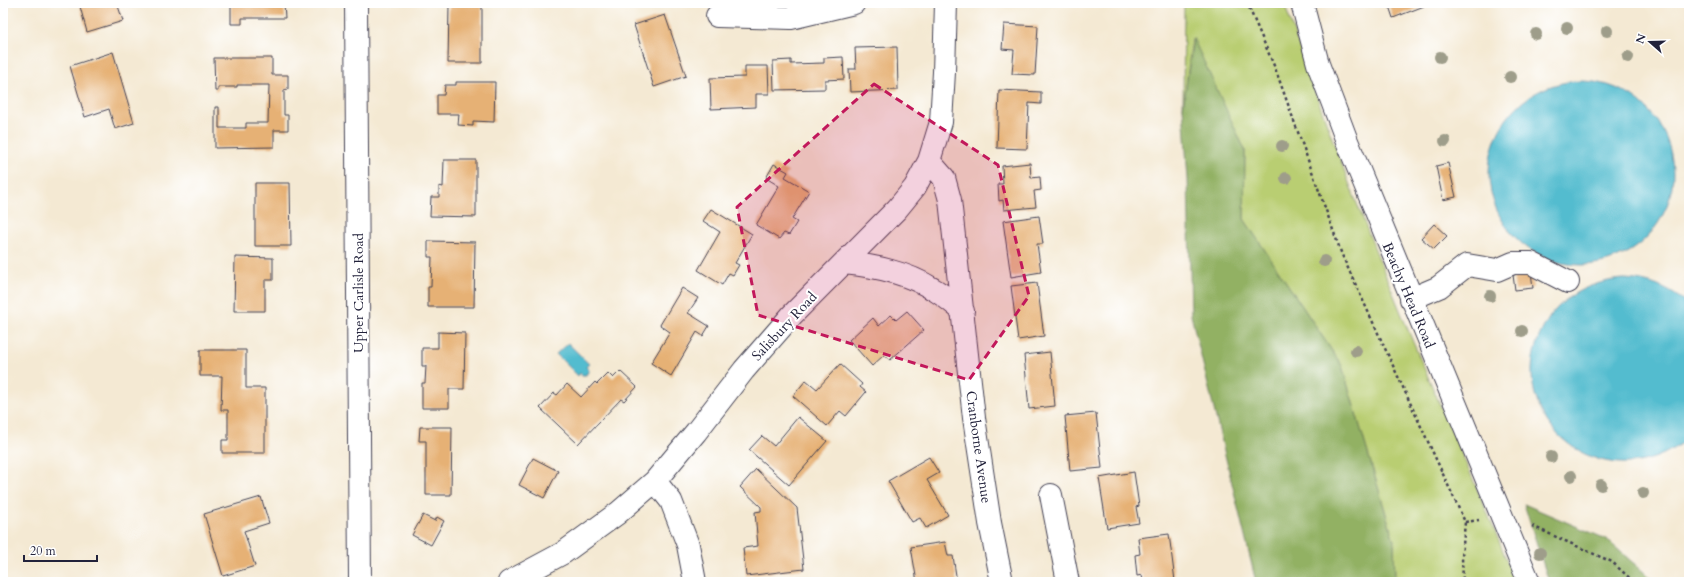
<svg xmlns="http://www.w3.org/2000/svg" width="1692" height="585" viewBox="0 0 1692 585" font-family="Cardo,serif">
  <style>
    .green { fill: #b9ce72; stroke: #6e7856 }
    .forest { fill: #92b164; stroke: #5a6a50 }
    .water { fill: #52bccf; stroke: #3a6f85 }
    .building { fill: #e6b174 }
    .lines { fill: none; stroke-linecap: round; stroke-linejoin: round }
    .minor-casing { stroke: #424052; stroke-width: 24 }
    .path { stroke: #424052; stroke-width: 2.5; stroke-dasharray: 3 3; stroke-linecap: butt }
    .minor { stroke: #fff; stroke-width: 22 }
    .tree { fill: #9e9d8a }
    .marked { fill: #c2185b; fill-opacity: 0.2; stroke: #c2185b; stroke-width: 3; stroke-dasharray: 8 5; stroke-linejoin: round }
    .labels { text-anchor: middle; stroke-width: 4; stroke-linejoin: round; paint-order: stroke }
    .street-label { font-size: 14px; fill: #22223b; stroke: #fff }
  </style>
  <rect width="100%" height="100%" fill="#fff"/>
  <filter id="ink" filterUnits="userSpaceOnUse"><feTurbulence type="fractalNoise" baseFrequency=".025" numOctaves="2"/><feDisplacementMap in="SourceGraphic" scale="8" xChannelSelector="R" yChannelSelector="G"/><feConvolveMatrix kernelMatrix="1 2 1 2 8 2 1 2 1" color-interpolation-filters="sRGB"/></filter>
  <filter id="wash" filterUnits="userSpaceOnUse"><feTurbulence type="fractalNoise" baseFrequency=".012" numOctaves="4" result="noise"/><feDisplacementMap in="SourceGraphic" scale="16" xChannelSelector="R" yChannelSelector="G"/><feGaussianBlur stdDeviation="0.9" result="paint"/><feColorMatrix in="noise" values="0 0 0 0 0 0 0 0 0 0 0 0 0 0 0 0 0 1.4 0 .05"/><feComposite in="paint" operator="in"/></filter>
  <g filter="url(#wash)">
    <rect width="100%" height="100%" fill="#f4e9d3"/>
    <path class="green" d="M1184 3H1284C1319 106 1357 207 1399 308 1436 400 1480 489 1515 582H1395L1394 541 1342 366 1244 219 1245 150 1192 39 1183 108Z"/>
    <path class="forest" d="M1193 38 1245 150 1244 219 1342 366 1394 541 1395 582H1256L1191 315 1188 179 1183 108Z
      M1524 504 1606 539 1655 582H1549Z"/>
    <path class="water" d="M1489 173a92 92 0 1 1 184 0a92 92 0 1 1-184 0Z
      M1624 279C1649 280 1669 288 1689 305V437C1604 512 1488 411 1549 318 1566 293 1594 281 1624 279Z
      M568 343 589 364 586 367 589 370 586 375H582L580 373 578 376 556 354Z"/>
    <g id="blocks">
      <path class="building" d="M79 3H124V4L118 6 123 21 87 32Z
        M231 3H284L285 18H242V24H231Z
        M1388 3H1432L1393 18Z
        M449 5H482V63H448Z
        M665 15 686 76 654 87 634 25Z
        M1004 24 1038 26 1035 75 1012 74 1014 50 1002 49Z
        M897 47 898 90 850 92 849 69H856L855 48Z
        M113 52 134 123 115 129 109 109 85 117 70 66Z
        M843 57 844 79 825 80V89L774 90 773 61 791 60V64L824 63V58Z
        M214 58H272V75H288V89L284 90V115H288V130H274V147L215 148V107H219V128H246V123H268L269 85H237V87H218V91H215Z
        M745 66H768L769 94H756V107L711 109 710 78 745 77Z
        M456 82H495L494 122 473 121V126L458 125 459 114H437V95H444L445 85H456Z
        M999 90 1041 92V104L1029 103 1027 149 997 148Z
        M444 160H476V217L430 216 431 197H439V186L443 187Z
        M1030 163 1031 178 1040 177 1041 190 1034 191 1036 207 1004 210 1003 200 999 201 998 184H1003L1002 166Z
        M1448 163 1456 197 1443 200 1436 166Z
        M774 164 788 172 785 177 809 191 792 219 797 222 789 235 784 233 779 239 756 225 779 186 766 178Z
        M255 183H290L291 246H255Z
        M711 209 752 234 735 263 739 265 733 275 729 273 722 285 698 270 720 232 703 221Z
        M1039 216 1043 244H1037L1041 272 1011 277 1003 221Z
        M1434 224 1447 236 1434 249 1421 238Z
        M428 241 475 242 474 307H428V287H431L432 257H428Z
        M235 257 273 258V280H265V311H234Z
        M1531 272 1533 288 1515 290 1513 275Z
        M1037 283 1044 336 1018 340 1011 286Z
        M682 288 698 298 688 313 709 326 703 336 697 332 671 376 651 363 670 332 660 325Z
        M907 311 924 330 890 360 884 355 872 366 849 340 873 318 879 326 891 315 896 320Z
        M438 332 465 333 464 389H449V408H422V383H425L426 366H422V348H438Z
        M200 350H246V388H265V453H222V440H228V410H221L222 376H200Z
        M1050 352 1055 406 1029 409 1024 355Z
        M840 364 862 384 860 387 866 392 846 416 840 411 827 426 793 396 806 380 817 389Z
        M620 371 637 387 624 401 621 399 578 444 540 408 554 393 557 395 567 384 581 397 595 382 597 384 608 373 613 378Z
        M1096 413 1102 468 1070 471 1065 416Z
        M798 417 827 441 789 485 749 450 762 436 774 446Z
        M420 427H452L451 495H426V441H419Z
        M929 457 939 473 927 480 948 515 926 528 920 518 912 522 888 481Z
        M533 458 558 471 544 498 519 485Z
        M756 469 797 508 804 569 746 576 743 548 758 546 755 512 761 511V507L740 487Z
        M1134 472 1139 506 1136 507 1139 523 1107 528 1099 478Z
        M261 497 269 523 244 531 255 566 223 576 204 514Z
        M423 515 435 521 437 517 444 521 431 545 412 535Z
        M1169 534 1175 581 1143 582 1142 575 1137 576 1135 555 1140 554 1138 538Z
        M945 542 948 556H953L957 582H917L911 547Z"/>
    </g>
  </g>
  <g filter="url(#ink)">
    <use href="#blocks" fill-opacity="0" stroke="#424052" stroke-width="1"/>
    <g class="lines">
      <defs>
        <path id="minor" d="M356 3 360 582
          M1302 3 1318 64 1347 141 1529 582
          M717 16 791 18 854 3
          M929 161 944 178 950 200 974 418 990 523 1002 582
          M844 263C875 266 906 272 933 289 944 295 953 303 963 311
          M1411 299 1439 287 1467 265 1497 270 1513 263H1531L1568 282
          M655 481 671 501 688 545 695 582
          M1051 495 1068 582
          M509 582 563 553 618 513 655 481 696 432 744 370 792 315 897 209 915 187 929 161 941 122 944 72 946 3"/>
      </defs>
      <use href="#minor" class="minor-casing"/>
      <path class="path" d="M1247 3 1275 68 1342 255 1465 522 1462 557 1463 582
        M1465 522 1479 520
        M1532 526 1612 562 1634 582"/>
      <use href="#minor" class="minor"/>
    </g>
    <g class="tree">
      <circle cx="1567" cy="28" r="6"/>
      <circle cx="1607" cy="31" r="6"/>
      <circle cx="1536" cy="34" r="6"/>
      <circle cx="1440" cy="57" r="6"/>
      <circle cx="1628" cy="57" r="6"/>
      <circle cx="1510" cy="77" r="6"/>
      <circle cx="1445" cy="141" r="6"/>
      <circle cx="1282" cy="146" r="6"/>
      <circle cx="1286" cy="178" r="6"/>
      <circle cx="1324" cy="261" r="6"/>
      <circle cx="1490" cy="296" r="6"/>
      <circle cx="1522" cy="331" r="6"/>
      <circle cx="1356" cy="351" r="6"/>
      <circle cx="1551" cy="457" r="6"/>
      <circle cx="1571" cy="476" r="6"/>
      <circle cx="1601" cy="485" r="6"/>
      <circle cx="1643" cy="493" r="6"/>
      <circle cx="1540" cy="553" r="6"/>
    </g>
  </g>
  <path class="marked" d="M874 84 998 165 1029 296 969 380 758 315 737 207Z"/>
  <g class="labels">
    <g class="street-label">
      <text transform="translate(358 293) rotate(-90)" y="5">Upper Carlisle Road</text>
      <text transform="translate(1409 295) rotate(67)" y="5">Beachy Head Road</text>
      <text transform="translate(784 326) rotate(-47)" y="5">Salisbury Road</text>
      <text transform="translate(979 447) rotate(82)" y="5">Cranborne Avenue</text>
    </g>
  </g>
  <rect width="1692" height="585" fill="none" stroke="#fff" stroke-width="16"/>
  <g transform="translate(1650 42) rotate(290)" stroke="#ffffff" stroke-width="3" paint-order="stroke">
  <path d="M0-3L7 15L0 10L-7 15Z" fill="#22223b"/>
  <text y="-6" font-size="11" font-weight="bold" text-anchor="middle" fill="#22223b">N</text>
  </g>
  <path d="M24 555v6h73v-6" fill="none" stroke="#22223b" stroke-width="2"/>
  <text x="30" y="555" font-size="12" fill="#22223b" stroke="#ffffff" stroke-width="3" paint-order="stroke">20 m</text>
</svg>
